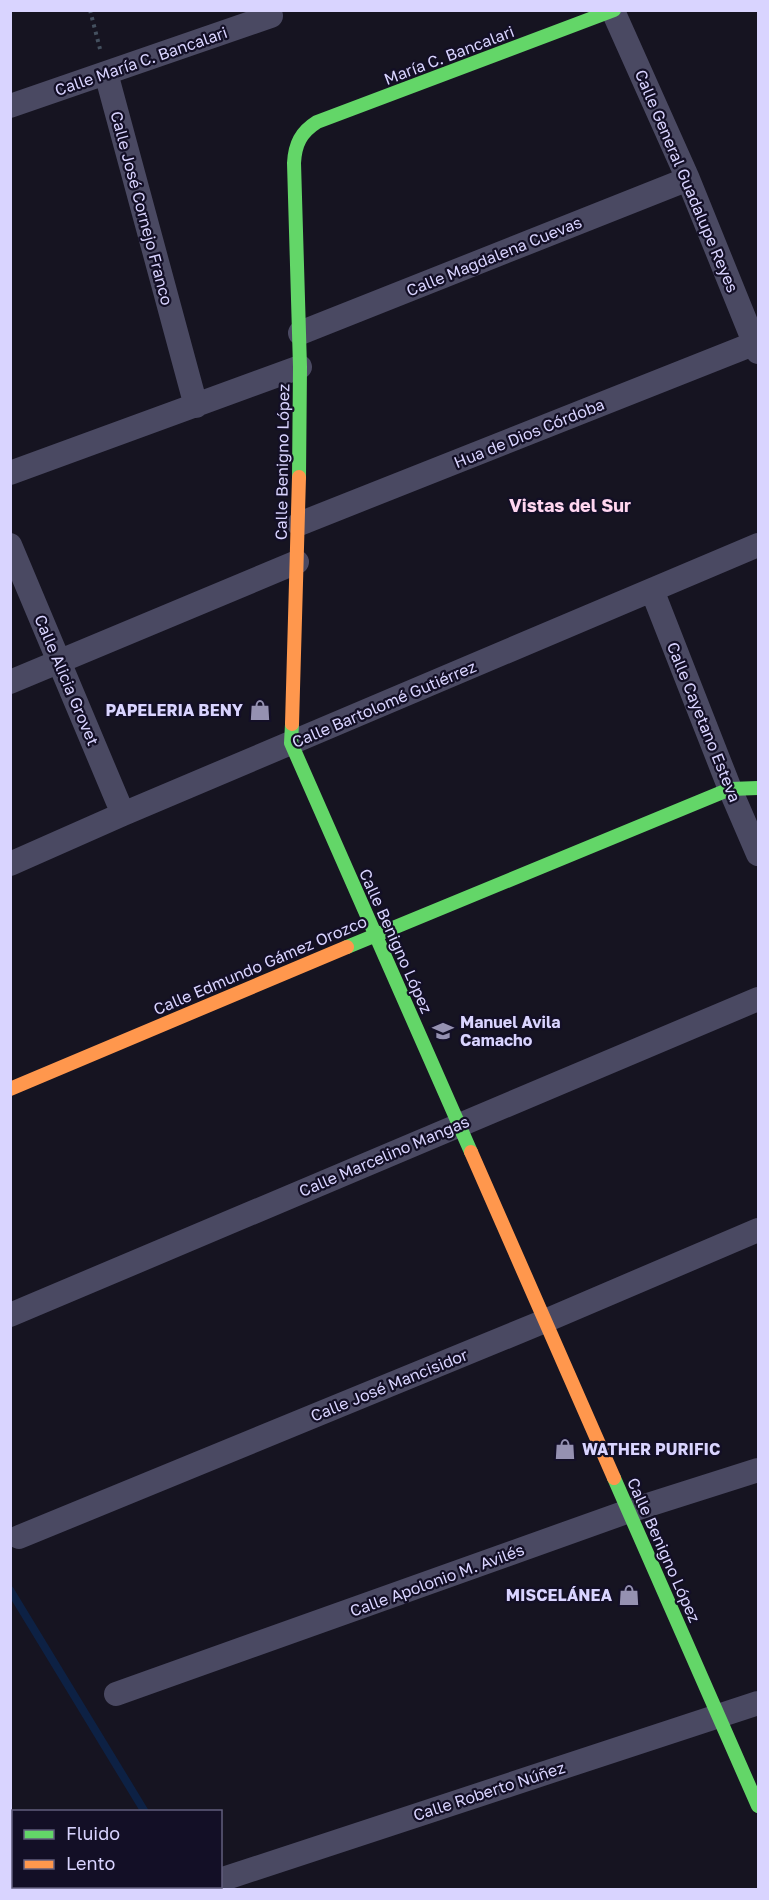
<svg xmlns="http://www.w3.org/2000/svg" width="769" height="1900" viewBox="0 0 769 1900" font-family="'Golos Text',sans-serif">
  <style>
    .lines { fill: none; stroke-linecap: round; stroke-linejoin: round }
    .stream { stroke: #0d2144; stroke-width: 8 }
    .path { stroke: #44505f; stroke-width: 4; stroke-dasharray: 3 4.5; stroke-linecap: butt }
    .street { stroke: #4a4962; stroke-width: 24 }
    .fast { stroke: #63d668; stroke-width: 14 }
    .slow { stroke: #ff974d; stroke-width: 14 }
    .labels { text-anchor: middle; stroke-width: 4.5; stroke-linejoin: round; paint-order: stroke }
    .street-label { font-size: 16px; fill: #d9d4ff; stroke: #130f26 }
    .poi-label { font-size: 16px; font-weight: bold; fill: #d9d4ff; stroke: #130f26; text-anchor: end }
    .neighbourhood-label { font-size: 18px; font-weight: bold; fill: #ffd6f0; stroke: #130f26 }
  </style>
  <rect width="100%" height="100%" fill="#161421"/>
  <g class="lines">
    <path class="stream" d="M10 1590 145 1812"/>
    <path class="path" d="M90 10 100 49"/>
    <path class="street" d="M613 11 688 179 758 352
      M106 73 196 406
      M10 106 271 16
      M300 333 688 179
      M10 473 300 367
      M299 524 758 342
      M10 545 123 814
      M652 590 730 789 758 854
      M10 682 297 562
      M10 864 123 814 758 545
      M10 1315 758 999
      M19 1537 545 1321 758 1230
      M116 1694 629 1511 758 1470
      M220 1880 758 1703
      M191 1890 201 1886"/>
    <path class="fast" d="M299 477 300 367 294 163C295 144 301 132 317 122L614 10
      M292 724 291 743 471 1152
      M347 947 730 789 758 788
      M614 1478 758 1806
      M52 1886 54 1890"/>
    <path class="slow" d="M292 724 299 477
      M10 1089 347 947
      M471 1152 614 1478
      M10 1824 14 1828"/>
  </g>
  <defs>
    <symbol id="shop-bare" viewBox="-9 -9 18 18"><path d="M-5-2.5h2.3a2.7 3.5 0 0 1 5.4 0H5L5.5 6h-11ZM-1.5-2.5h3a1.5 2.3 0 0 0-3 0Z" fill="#9591b1" stroke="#130f26" stroke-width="2.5" paint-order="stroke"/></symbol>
    <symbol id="school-bare" viewBox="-9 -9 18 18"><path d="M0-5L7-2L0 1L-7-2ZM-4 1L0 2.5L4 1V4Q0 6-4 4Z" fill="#9591b1" stroke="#130f26" stroke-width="2.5" paint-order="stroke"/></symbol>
  </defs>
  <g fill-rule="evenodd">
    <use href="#shop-bare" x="245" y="695" width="30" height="30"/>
    <use href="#school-bare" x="428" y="1016" width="30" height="30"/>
    <use href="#shop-bare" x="550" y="1434" width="30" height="30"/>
    <use href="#shop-bare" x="614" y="1580" width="30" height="30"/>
  </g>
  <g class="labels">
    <g class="street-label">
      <text transform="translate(449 55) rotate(-21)" y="6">María C. Bancalari</text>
      <text transform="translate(141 61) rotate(-19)" y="6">Calle María C. Bancalari</text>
      <text transform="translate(687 181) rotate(67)" y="6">Calle General Guadalupe Reyes</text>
      <text transform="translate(142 208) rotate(75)" y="6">Calle José Cornejo Franco</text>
      <text transform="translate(494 256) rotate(-22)" y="6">Calle Magdalena Cuevas</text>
      <text transform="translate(529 433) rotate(-22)" y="6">Hua de Dios Córdoba</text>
      <text transform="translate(282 462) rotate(-89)" y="6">Calle Benigno López</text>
      <text transform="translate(67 680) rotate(67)" y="6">Calle Alicia Grovet</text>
      <text transform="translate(384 704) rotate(-23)" y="6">Calle Bartolomé Gutiérrez</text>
      <text transform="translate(704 722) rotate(68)" y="6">Calle Cayetano Esteva</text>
      <text transform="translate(396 941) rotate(66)" y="6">Calle Benigno López</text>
      <text transform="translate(260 965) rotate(-23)" y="6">Calle Edmundo Gámez Orozco</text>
      <text transform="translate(384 1156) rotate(-23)" y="6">Calle Marcelino Mangas</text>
      <text transform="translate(389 1385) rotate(-22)" y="6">Calle José Mancisidor</text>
      <text transform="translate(664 1550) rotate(66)" y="6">Calle Benigno López</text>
      <text transform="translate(437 1580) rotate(-20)" y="6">Calle Apolonio M. Avilés</text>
      <text transform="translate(489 1791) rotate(-18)" y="6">Calle Roberto Núñez</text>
    </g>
    <g class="poi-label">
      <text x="243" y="716">PAPELERIA BENY</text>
      <text x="460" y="1028" text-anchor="start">Manuel Avila<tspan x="460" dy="18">Camacho</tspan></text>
      <text x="582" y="1455" text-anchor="start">WATHER PURIFIC</text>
      <text x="612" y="1601">MISCELÁNEA</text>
    </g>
    <g class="neighbourhood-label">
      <text x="570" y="512">Vistas del Sur</text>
    </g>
  </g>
  <rect width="769" height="1900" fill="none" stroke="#d9d4ff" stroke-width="24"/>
  <rect x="12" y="1810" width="210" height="78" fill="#130f26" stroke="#625e7d" stroke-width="1.5"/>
  <rect x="24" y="1830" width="30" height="9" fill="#63d668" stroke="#625e7d" stroke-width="1.5"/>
  <text x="66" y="1840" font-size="18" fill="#d9d4ff">Fluido</text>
  <rect x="24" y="1860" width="30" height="9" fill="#ff974d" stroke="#625e7d" stroke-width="1.5"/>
  <text x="66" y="1870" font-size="18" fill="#d9d4ff">Lento</text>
</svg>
